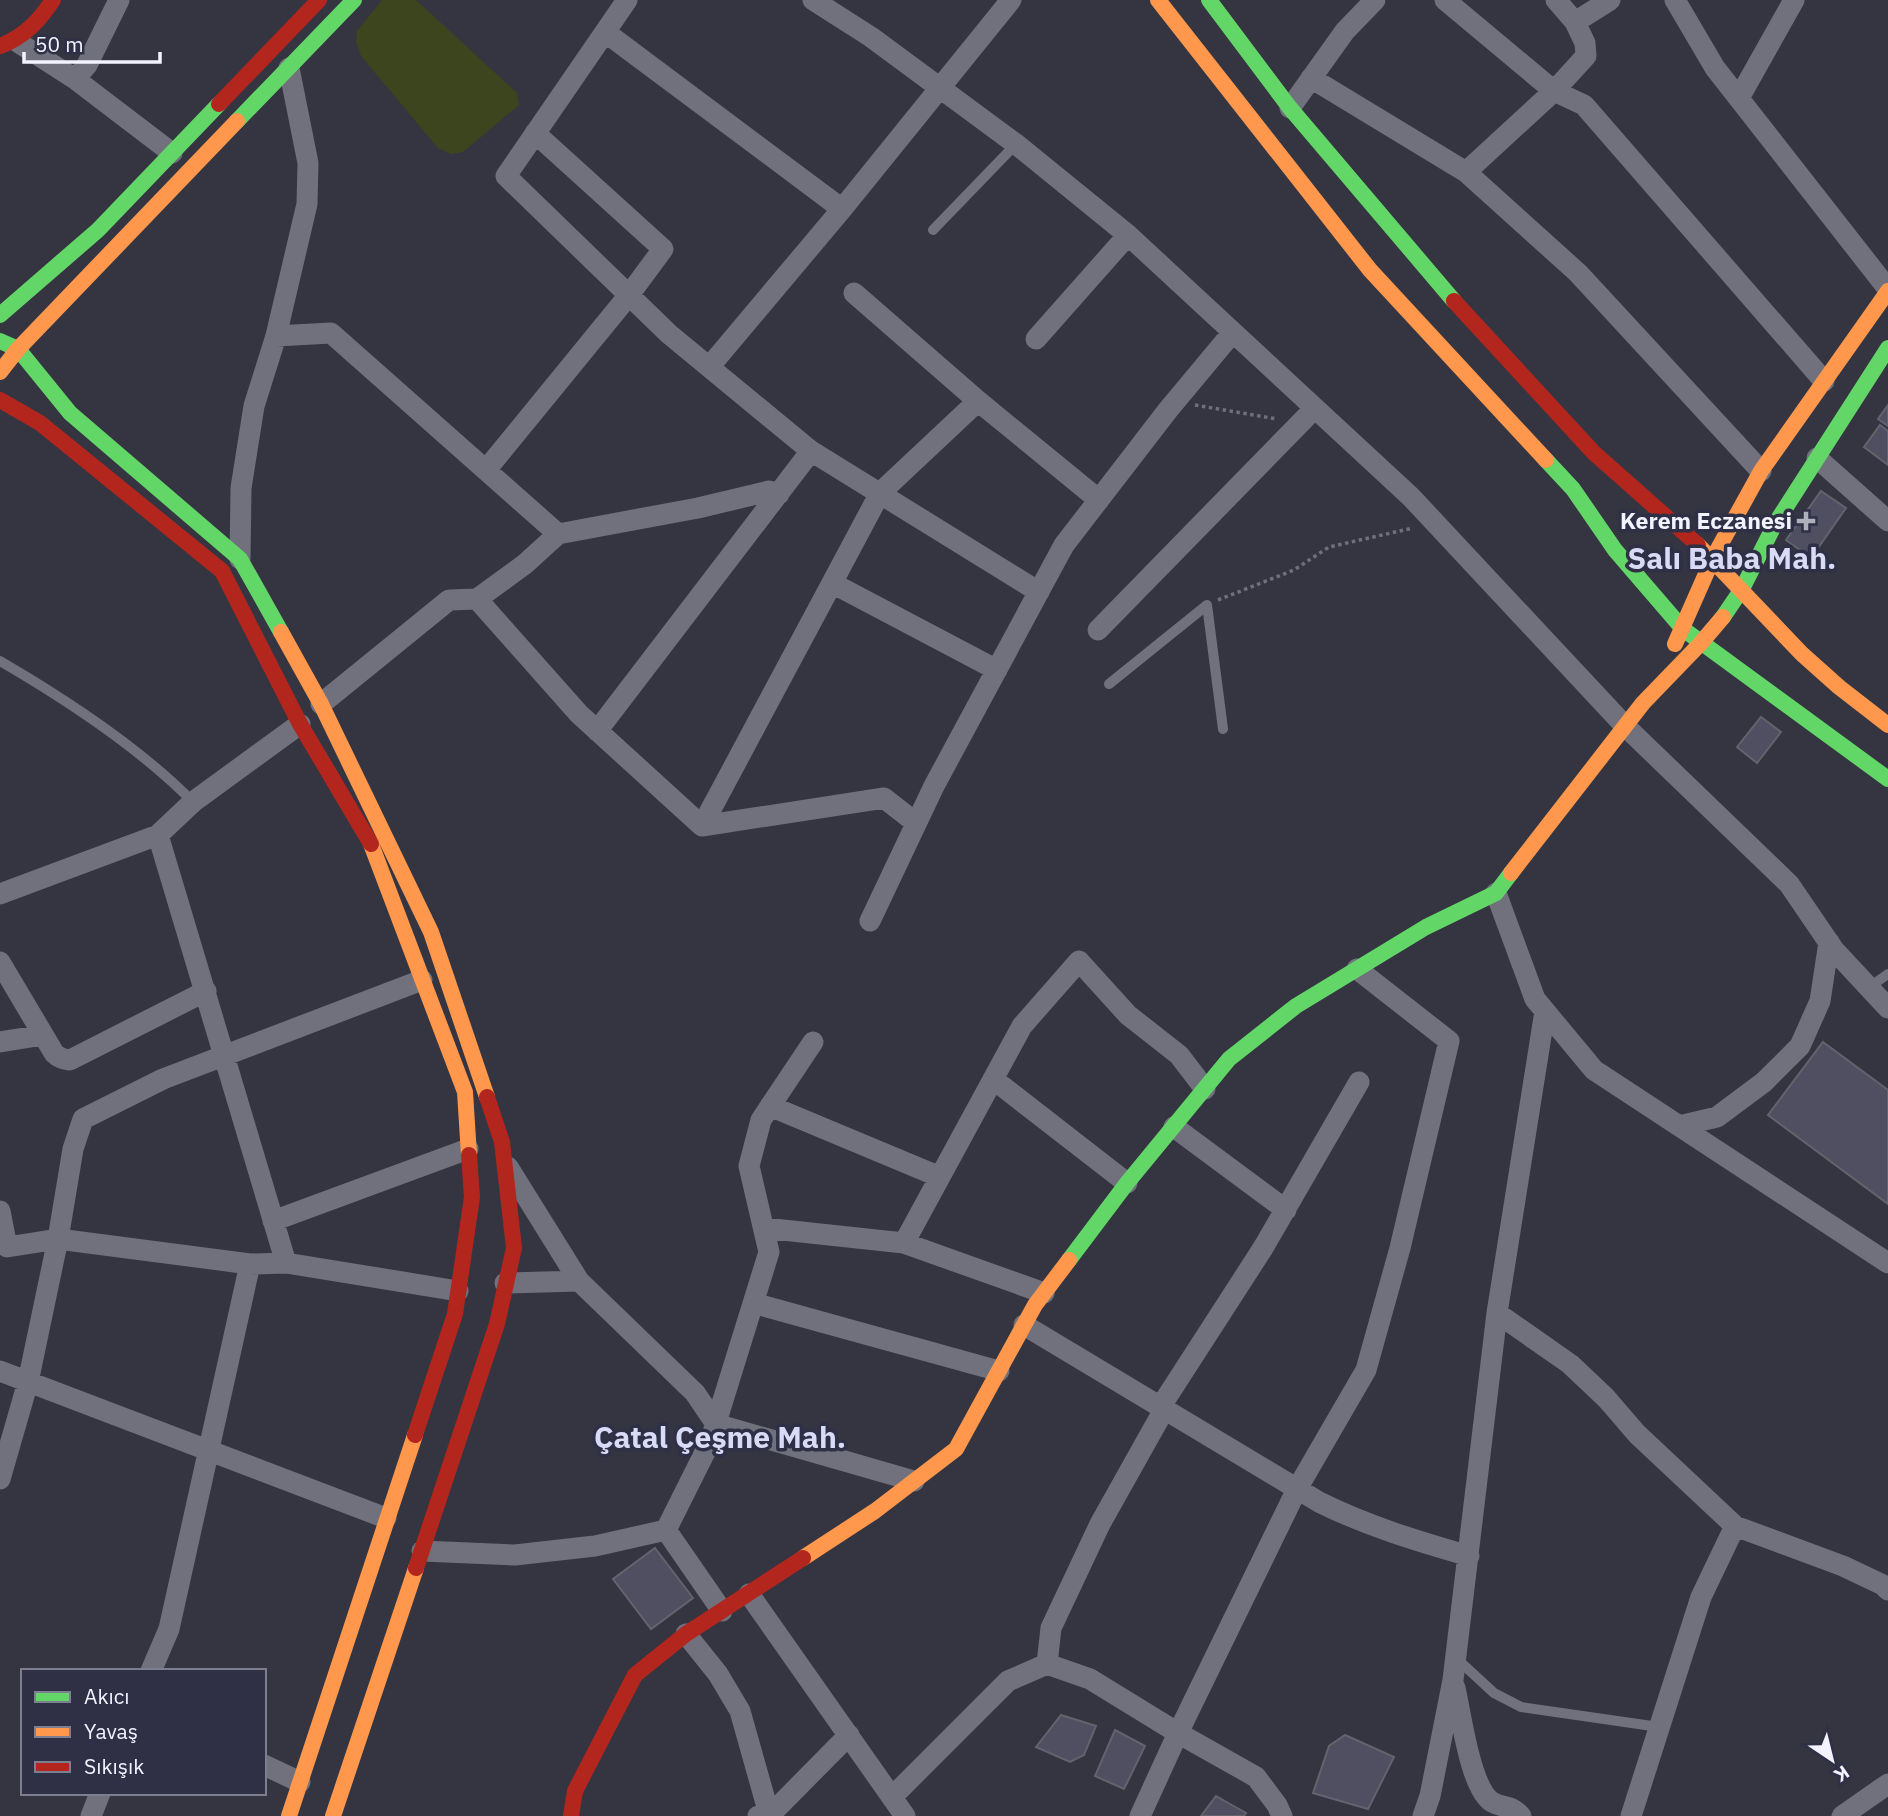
<svg xmlns="http://www.w3.org/2000/svg" width="1888" height="1816" viewBox="0 0 1888 1816" font-family="'IBM Plex Sans',sans-serif">
  <style>
    .green { fill: #3c451e }
    .building { fill: #4f4f61; stroke: #63636e; stroke-width: 2 }
    .lines { fill: none; stroke-linecap: round; stroke-linejoin: round }
    .path { stroke: #70707b; stroke-width: 3.5; stroke-dasharray: 3.5 3.5; stroke-linecap: butt }
    .lane { stroke: #70717c; stroke-width: 10 }
    .street { stroke: #70717c; stroke-width: 21 }
    .fast { stroke: #63d668; stroke-width: 16 }
    .slow { stroke: #ff974d; stroke-width: 16 }
    .jam { stroke: #b3261e; stroke-width: 16 }
    .poi-dot { fill: #b0b0bc; stroke: #2f3046; stroke-width: 2.5 }
    .labels { text-anchor: middle; stroke-width: 7; stroke-linejoin: round; paint-order: stroke }
    .poi-label { font-size: 23px; font-weight: bold; fill: #f2f3ff; stroke: #2f3046; text-anchor: end }
    .district-label { font-size: 30px; font-weight: bold; fill: #d8daf6; stroke: #2f3046 }
  </style>
  <rect width="100%" height="100%" fill="#343541"/>
  <path class="green" d="M382 0H416L517 93 519 105 463 152 451 154 438 148 361 56 356 42 357 31Z"/>
  <path class="building" d="M1888 405V426L1878 419Z
    M1880 425 1888 431V465L1864 447Z
    M1821 491 1846 508 1811 558 1786 540Z
    M1761 717 1781 732 1757 763 1737 747Z
    M1823 1042 1888 1090V1204L1768 1115Z
    M655 1548 693 1598 651 1629 613 1579Z
    M1061 1715 1096 1726 1084 1755 1070 1762 1036 1747Z
    M1115 1730 1145 1746 1124 1789 1095 1776Z
    M1345 1735 1394 1757 1368 1809 1313 1793 1329 1746Z
    M1216 1796 1246 1813 1244 1816H1201Z"/>
  <g class="lines">
    <path class="path" d="M1195 405 1277 419
      M1218 600 1294 570 1329 547 1413 528"/>
    <path class="lane" d="M933 230 1016 144
      M0 661C67 700 139 747 193 802
      M1109 684 1207 605 1223 729
      M1868 988 1888 974
      M1456 1658 1494 1693 1521 1707 1659 1727"/>
    <path class="street" d="M627 0 506 176 669 334 811 451 1039 592
      M813 0 871 37 1016 144 1128 235 1411 497 1625 726 1789 884 1834 950 1888 1008
      M1445 0 1554 91 1584 105 1824 381
      M1556 0 1575 22 1610 0
      M1675 0 1715 68 1888 289
      M605 32 842 209
      M16 41 75 79 172 153
      M1311 78 1466 172 1578 273 1761 471
      M75 79 87 65 119 0
      M1739 98 1794 0
      M1290 108 1345 31 1375 0
      M1466 172 1554 91 1586 56 1585 43 1575 22
      M854 293 978 401 1099 500
      M276 336 331 333 558 534 698 508 769 491 779 494
      M1036 339 1128 235
      M710 366 842 209 1011 0
      M978 401 880 493 832 583 997 670
      M1817 458 1888 521
      M486 470 629 295 663 249 535 133
      M240 559 241 488 254 406 276 336 307 204 308 163 289 68
      M477 599 525 564 558 534
      M1098 630 1315 408
      M321 704 449 600 477 599 579 714 702 826 884 798 916 823
      M597 731 811 451
      M702 826 832 583
      M158 835 286 1263 458 1291
      M1496 893 1535 999 1594 1070 1888 1263
      M0 894 158 835 193 802 300 724
      M870 921 934 786 1064 545 1168 410 1233 332
      M0 962 54 1053C59 1058 63 1059 70 1060L206 991
      M0 1042 43 1035
      M993 1079 1127 1183
      M770 1106 940 1177
      M1679 1126 1717 1117 1764 1082 1800 1046 1820 1001 1829 942
      M1174 1127 1286 1210
      M508 1167 579 1281 695 1393 716 1424 914 1481
      M0 1211 7 1247 58 1239 250 1264
      M273 1221 468 1149
      M764 1228 904 1243 1044 1293
      M904 1243 1022 1026 1079 961 1128 1015 1179 1055 1205 1089
      M505 1283 579 1281
      M753 1303 999 1371
      M1497 1313 1570 1364 1606 1398 1637 1434 1735 1526 1843 1566 1883 1585 1888 1590
      M1024 1325 1319 1502C1367 1526 1417 1541 1469 1556
      M0 1371 386 1518
      M1161 1406 1263 1248 1359 1082
      M0 1479 28 1382 58 1239 73 1149 83 1119 163 1079 422 980
      M422 1551 515 1555 595 1546 666 1530
      M749 1594 905 1816
      M722 1611 666 1530 710 1442 769 1252 749 1166 761 1120 813 1042
      M686 1634 718 1674 740 1711 769 1814 758 1816
      M1047 1664 1051 1628 1100 1524 1165 1408
      M151 1671 169 1629 250 1264 286 1263
      M1455 1688C1461 1713 1470 1788 1492 1802 1504 1809 1509 1803 1521 1816
      M264 1765 300 1782
      M893 1796 1008 1681 1047 1664 1090 1679 1178 1733 1256 1777 1277 1805 1282 1816
      M91 1816 100 1793
      M769 1816 849 1735
      M1140 1816 1178 1733 1297 1489 1366 1370 1400 1248 1449 1041 1357 969
      M1423 1816 1430 1796 1453 1680 1497 1313 1545 1011
      M1631 1816 1701 1597 1735 1526
      M1842 1816 1888 1784"/>
    <path class="fast" d="M1209 0 1290 108 1454 301
      M237 121 354 0
      M0 315 98 230 219 104
      M0 341 18 349 70 413 240 559 281 632
      M1546 460 1573 489 1615 550 1683 629 1888 779
      M1723 617 1742 589 1775 524 1888 348
      M1069 1260 1127 1183 1229 1059 1296 1006 1426 927 1496 893 1511 873"/>
    <path class="slow" d="M1158 0 1370 270 1546 460
      M0 372 18 349 237 121
      M1698 545 1802 654 1839 687 1888 725
      M281 632 321 704 431 932 487 1097
      M1675 644 1713 558 1761 471 1888 291
      M371 844 465 1092 469 1155
      M1511 873 1643 703 1700 644 1723 617
      M803 1558 875 1511 956 1449 1035 1305 1069 1260
      M289 1816 415 1435
      M333 1816 416 1568"/>
    <path class="jam" d="M0 46C24 37 39 21 53 0
      M219 104 319 0
      M1454 301 1594 453 1698 545
      M0 400 40 423 222 571 300 724 371 844
      M415 1435 455 1314 472 1197 469 1155
      M416 1568 497 1324 514 1248 502 1142 487 1097
      M571 1816 575 1791 635 1675 686 1634 803 1558"/>
  </g>
  <path class="poi-dot" d="M1802.5 510.5h7v7h7v7h-7v7h-7v-7h-7v-7h7z"/>
  <g class="labels">
    <g class="poi-label">
      <text x="1792" y="529">Kerem Eczanesi</text>
    </g>
    <g class="district-label">
      <text x="1732" y="569">Salı Baba Mah.</text>
      <text x="720" y="1448">Çatal Çeşme Mah.</text>
    </g>
  </g>
  <rect x="21" y="1669" width="245" height="126" fill="#2f3046" stroke="#7d7e90" stroke-width="2"/>
  <rect x="35" y="1692" width="35" height="10" fill="#63d668" stroke="#7d7e90" stroke-width="2"/>
  <text x="84" y="1704" font-size="21" fill="#f2f3ff">Akıcı</text>
  <rect x="35" y="1727" width="35" height="10" fill="#ff974d" stroke="#7d7e90" stroke-width="2"/>
  <text x="84" y="1739" font-size="21" fill="#f2f3ff">Yavaş</text>
  <rect x="35" y="1762" width="35" height="10" fill="#b3261e" stroke="#7d7e90" stroke-width="2"/>
  <text x="84" y="1774" font-size="21" fill="#f2f3ff">Sıkışık</text>
  <g transform="translate(1832 1760) rotate(145)" stroke="#2f3046" stroke-width="5" paint-order="stroke">
  <path d="M0-5L12 26L0 18L-12 26Z" fill="#f2f3ff"/>
  <text y="-10" font-size="19" font-weight="bold" text-anchor="middle" fill="#f2f3ff">K</text>
  </g>
  <path d="M24 52v10h136v-10" fill="none" stroke="#f2f3ff" stroke-width="3.5"/>
  <text x="35" y="52" font-size="21" fill="#f2f3ff" stroke="#2f3046" stroke-width="5" paint-order="stroke">50 m</text>
</svg>
